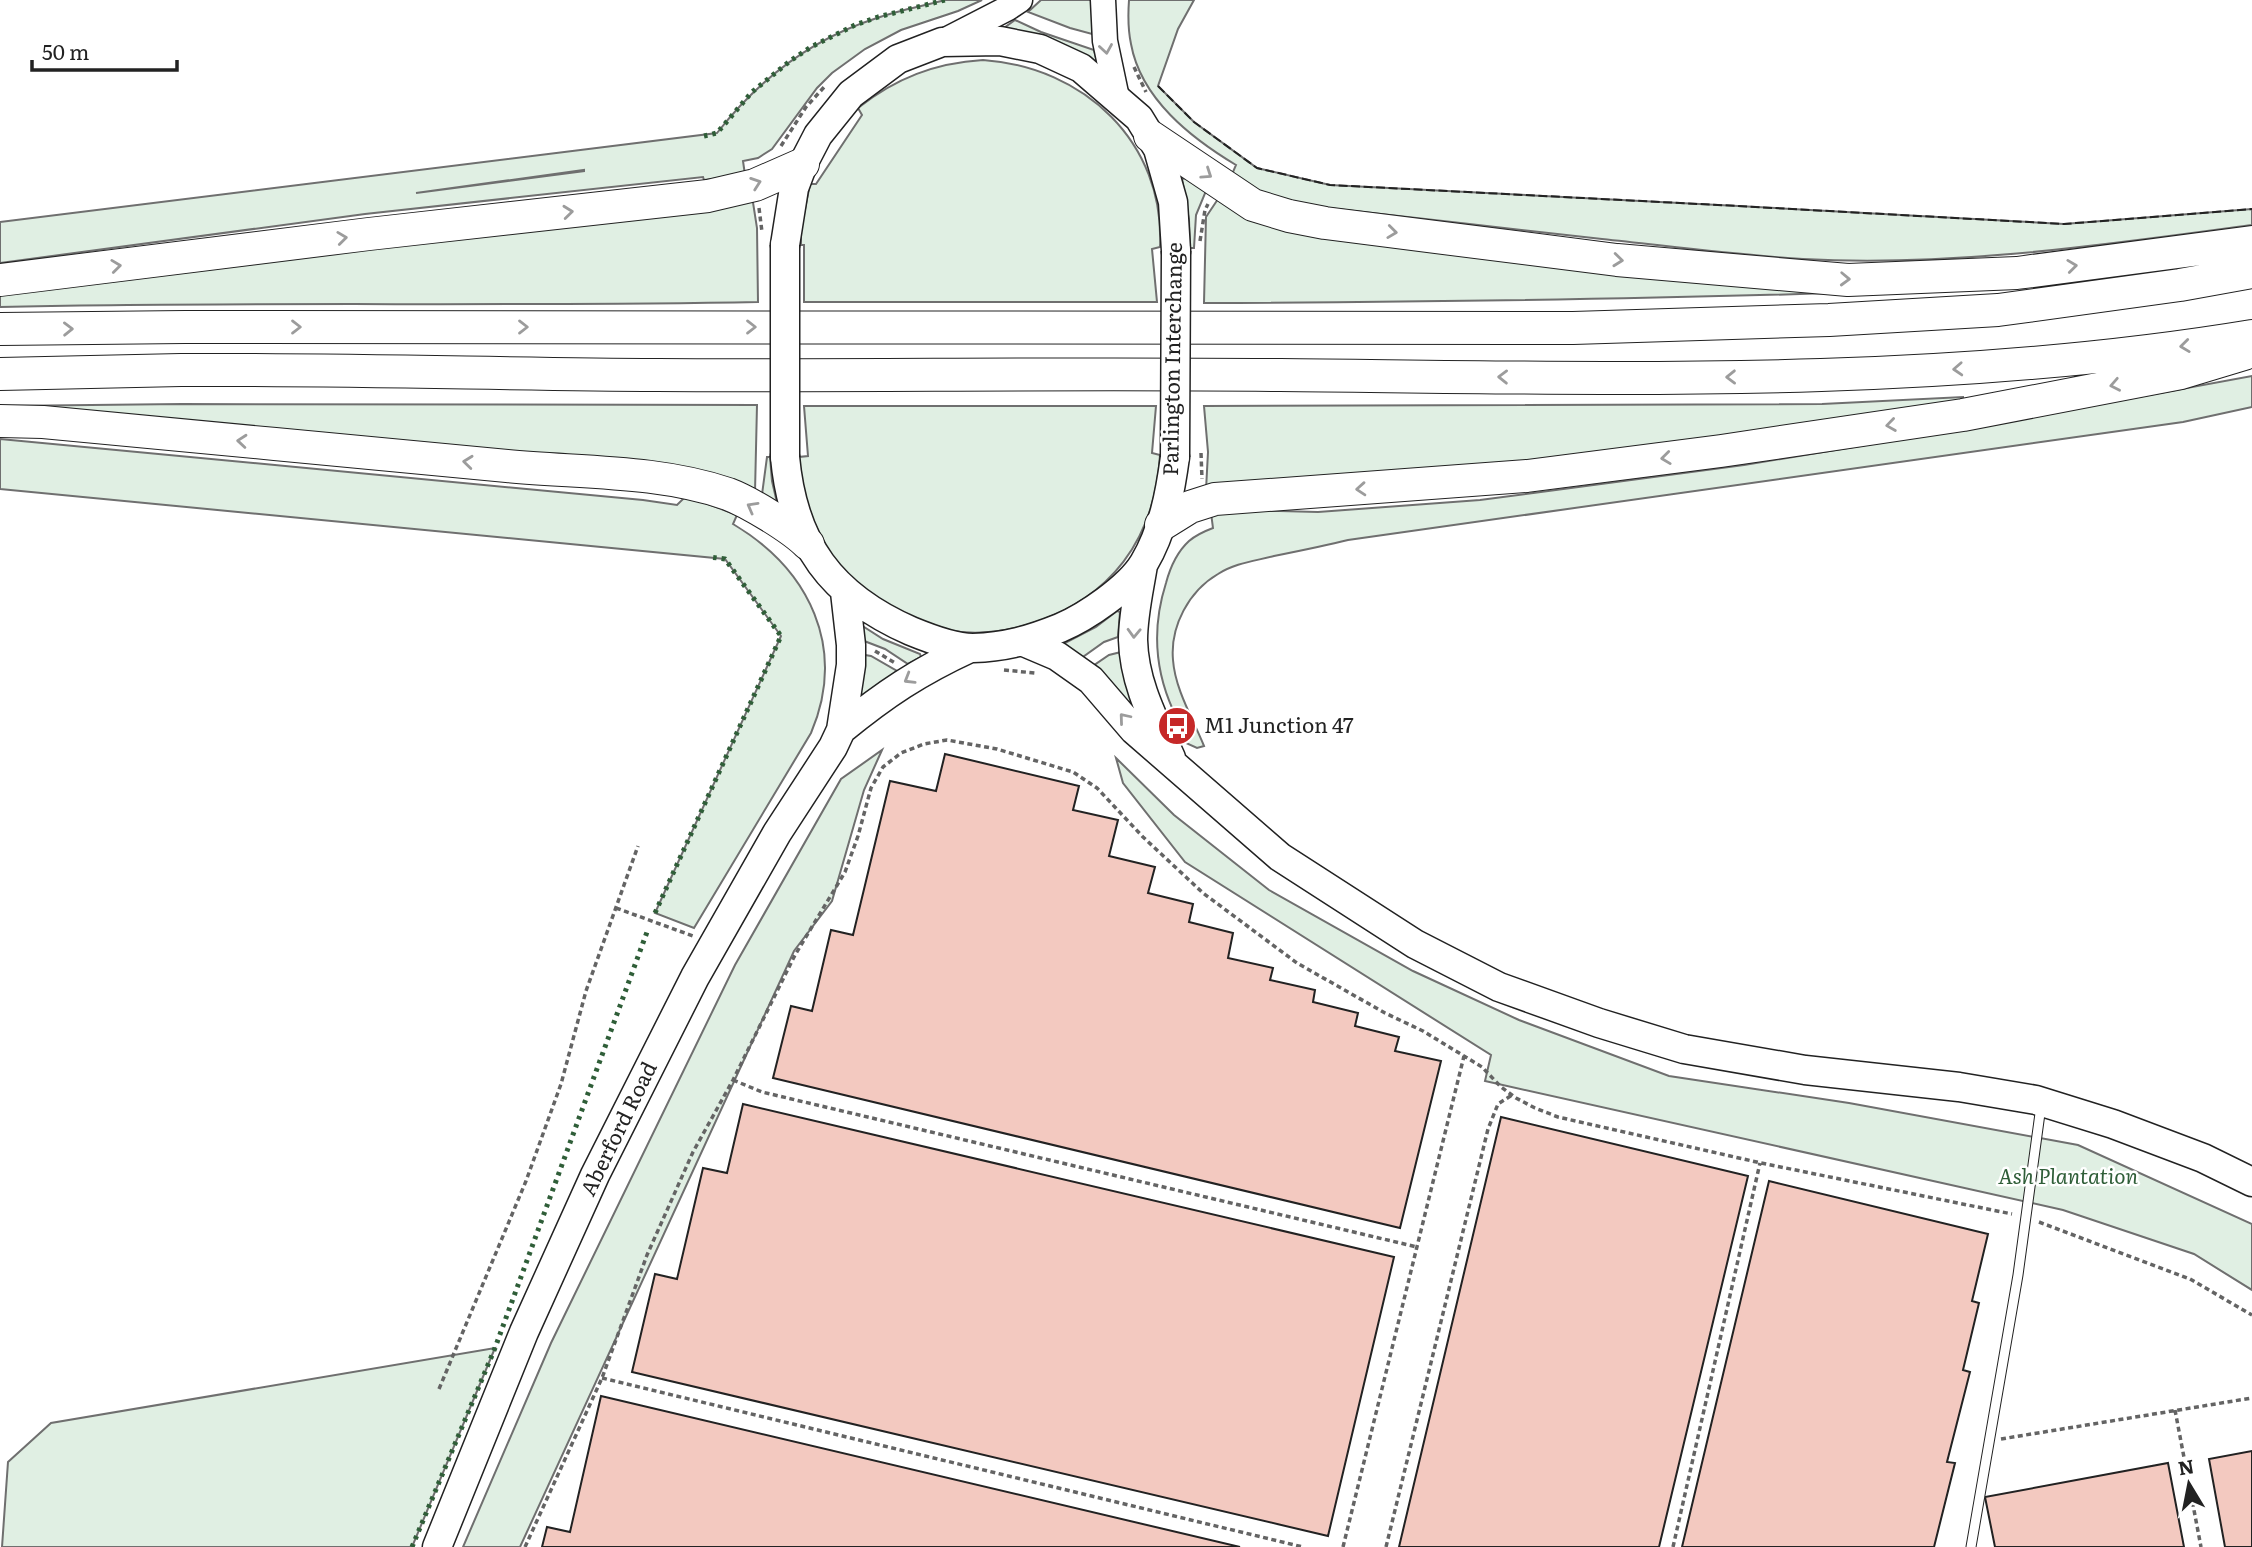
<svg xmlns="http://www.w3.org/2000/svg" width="2252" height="1547" viewBox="0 0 2252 1547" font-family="Literata,serif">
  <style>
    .green { fill: #e0efe3; stroke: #6f6f6f; stroke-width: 2; fill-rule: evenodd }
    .building { fill: #f3c9c0; stroke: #222; stroke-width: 2 }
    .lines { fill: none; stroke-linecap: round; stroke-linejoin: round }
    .lane-casing { stroke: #222; stroke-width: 11 }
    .secondary-casing { stroke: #222; stroke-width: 27 }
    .primary-casing { stroke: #222; stroke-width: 31 }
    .highway-casing { stroke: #222; stroke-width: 34 }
    .path { stroke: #646464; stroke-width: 3.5; stroke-dasharray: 5 3.5; stroke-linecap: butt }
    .lane { stroke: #fff; stroke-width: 9 }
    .secondary { stroke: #fff; stroke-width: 24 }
    .primary { stroke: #fff; stroke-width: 28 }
    .highway { stroke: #fff; stroke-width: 32 }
    .primary-bridge-casing { stroke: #222; stroke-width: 31; stroke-linecap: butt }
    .primary-bridge { stroke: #fff; stroke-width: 28 }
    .hedge { stroke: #2f5e38; stroke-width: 5; stroke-dasharray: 3.5 5; stroke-linecap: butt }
    .fence { stroke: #222; stroke-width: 2; stroke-dasharray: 9 3.5; stroke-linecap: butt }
    .oneway { stroke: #9c9c9c }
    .labels { text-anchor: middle; stroke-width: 5; stroke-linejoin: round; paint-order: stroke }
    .street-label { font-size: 21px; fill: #222; stroke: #fff }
    .poi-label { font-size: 21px; fill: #222; stroke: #fff; text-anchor: start }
    .park-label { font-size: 21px; font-style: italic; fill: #2f5e38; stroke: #fff }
  </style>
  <rect width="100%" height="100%" fill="#fff"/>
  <path class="green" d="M945 0H982L958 11 901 30 865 49 832 73 817 88 772 149 758 158 743 161 745 175 704 180 703 177 365 214 0 263V222L717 133C759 79 811 39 877 18 899 10 923 6 945 0ZM584 170V171L416 193Z
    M1041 0H1092V34L1070 28 1028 12Z
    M1129 0H1194L1178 29 1158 86 1194 122 1257 168 1330 185 1738 206 2064 224 2252 209V225C2104 245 1953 267 1803 259 1736 255 1669 246 1602 239 1511 229 1419 218 1328 208L1271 199 1230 179 1236 165C1191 138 1141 99 1131 44 1128 30 1128 14 1129 0Z
    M1015 20 1041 32 1094 50 1097 62 1094 64 1004 28Z
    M983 60C1084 67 1165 142 1160 247L1152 249 1157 302H804V245H801V229L810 184H816L862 115 858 108C896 78 935 63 983 60Z
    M1186 178 1206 191 1196 215 1194 248H1190L1189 220 1182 179Z
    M752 196 757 228 758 302C505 307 252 301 0 307V293Z
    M1218 199 1920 290C1681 299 1443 302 1204 303L1206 217Z
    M2252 376V407L2183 422 1348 540C1324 546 1299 551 1274 556 1255 561 1235 563 1218 574 1189 591 1170 626 1173 660 1175 689 1193 719 1204 746L1197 748 1175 738 1163 717 1173 710C1154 668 1152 627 1166 583 1170 568 1177 552 1189 541 1196 535 1205 531 1213 528L1211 513 1247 510 1318 512 1480 500 1744 465 1981 426Z
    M1963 397V404L1494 466 1206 490 1208 452 1204 406 1822 404Z
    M182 404 757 405 755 492 0 406Z
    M804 406H1156L1152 453 1160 455C1155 539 1111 599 1030 624 994 635 956 636 921 623 909 619 898 611 888 605 881 601 871 597 865 592 824 559 803 508 799 457L808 456Z
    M0 439 643 500 677 505 684 498 700 501 737 515 733 524C810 570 847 648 811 733L694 928 655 913 781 636 725 559 0 489Z
    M767 457H770L772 481 778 507 761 502Z
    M1117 611 1120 612 1118 637 1104 642 1080 659 1061 645 1096 627Z
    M861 625 883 639 920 654 921 657 908 664 885 649 859 639Z
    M1121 652 1144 722 1090 668 1109 655Z
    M859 654 871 656 897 671 855 708Z
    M882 750 864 790 832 901 794 951 520 1547H463L551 1343 735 965 841 779Z
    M1116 758 1174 815 1269 890 1413 971 1519 1020 1669 1076 1849 1103 2078 1145 2252 1224V1290L2194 1254 2063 1210 1485 1081 1491 1055 1185 862 1123 783Z
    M495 1348 412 1547H2L8 1462 51 1423Z"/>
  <path class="building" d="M945 754 1079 786 1073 810 1118 820 1109 856 1155 867 1148 893 1193 904 1189 922 1233 933 1228 958 1273 968 1270 980 1315 990 1313 1002 1358 1013 1355 1026 1399 1037 1395 1051 1441 1061 1400 1228 773 1078 791 1006 812 1011 831 930 853 935 890 781 936 791Z
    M743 1104 1394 1257 1328 1536 632 1372 655 1274 677 1279 703 1168 727 1173Z
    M1501 1117 1748 1176 1659 1547H1399Z
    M1769 1181 1988 1234 1972 1301 1979 1303 1963 1370 1970 1372 1947 1462 1955 1463 1934 1547H1682Z
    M601 1396 1240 1547H542L547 1527 570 1532Z
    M2252 1451V1547H2225L2209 1459Z
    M2168 1463 2184 1547H1995L1985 1497Z"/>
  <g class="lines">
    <defs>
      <path id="lane" d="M1971 1547 2018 1275 2041 1106"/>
      <path id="secondary" d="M1103 0 1105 41 1117 98
        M942 42 1008 8 1020 0"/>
      <path id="primary" d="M785 245 794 188 803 164 818 135 851 94 898 59 942 42 1000 41 1040 49 1081 68 1139 118 1158 149 1173 202 1176 251
        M785 457C793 544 831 596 911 631 928 638 955 648 973 648 1006 647 1030 640 1060 628 1086 617 1129 588 1144 563 1163 531 1170 494 1175 457
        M1143 565C1139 590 1133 615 1133 640 1134 683 1154 720 1171 758
        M1024 642 1057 656 1091 680 1134 730 1280 857 1415 944 1499 987 1599 1023 1684 1049 1805 1070 1959 1087 2036 1100 2113 1124 2203 1158 2252 1182
        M841 730C885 694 918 672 970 648
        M437 1547 524 1332 595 1175 695 977 777 833 833 747 841 730 851 665V645L845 592"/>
      <path id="highway" d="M1150 136 1253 205 1289 216 1325 223 1617 260 1848 280 2017 273 2252 242
        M0 280 369 234 708 196 755 185 803 164
        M0 329 185 327 1573 328 1829 320 1998 310 2180 285 2252 272
        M0 374C60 373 121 371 181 370 340 369 498 374 657 375 865 376 1072 373 1280 375 1604 378 1931 389 2252 336
        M0 421 43 422C198 437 352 451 507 466 580 473 658 470 728 494 749 502 792 528 808 544
        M1161 525 1190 507 1215 499 1527 476 1721 451 1963 415 2181 373 2244 354"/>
    </defs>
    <use href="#lane" class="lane-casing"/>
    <use href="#secondary" class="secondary-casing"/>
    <use href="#primary" class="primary-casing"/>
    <use href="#highway" class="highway-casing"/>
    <path class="path" d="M1134 67 1146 92
      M781 146 806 107 826 85
      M759 208 762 232
      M1200 241 1205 210 1208 204
      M1201 453 1202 479
      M875 651 895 663
      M1004 670 1035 673
      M616 908 693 936
      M733 1080 762 1092 1417 1247
      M2039 1222 2190 1279 2252 1315
      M602 1378 1303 1547
      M439 1389 526 1181 561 1084 586 991 638 846
      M2175 1410 2201 1547
      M2001 1439 2252 1398
      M525 1547 602 1378 647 1255 693 1152 733 1080 795 955 845 872 858 836 871 788 883 767 901 753 924 744 947 740 997 749 1073 772 1097 788 1143 837 1203 893 1297 963 1385 1013 1423 1031 1482 1067 1501 1087 1516 1098 1535 1108 1558 1117 1761 1163 2012 1214
      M1343 1547 1464 1056
      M1386 1547 1488 1129 1498 1104 1512 1095
      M1673 1547 1760 1163"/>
    <use href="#lane" class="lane"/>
    <use href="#secondary" class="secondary"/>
    <use href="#primary" class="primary"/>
    <use href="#highway" class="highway"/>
    <defs>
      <path id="primary-bridge" d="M785 245V457
        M1175 457 1176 251"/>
    </defs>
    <use href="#primary-bridge" class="primary-bridge-casing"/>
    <use href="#primary-bridge" class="primary-bridge"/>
    <path class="hedge" d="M704 136 717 133 752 92 790 61 811 47 855 25 878 17 945 0
      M655 913 781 636 725 559 710 557
      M412 1547 495 1348 647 932"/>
    <path class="fence" d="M1158 86 1194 122 1257 168 1330 185 1738 206 2064 224 2252 209"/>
  </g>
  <defs><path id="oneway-chevron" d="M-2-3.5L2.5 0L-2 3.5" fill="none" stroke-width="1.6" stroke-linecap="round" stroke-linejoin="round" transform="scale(1.75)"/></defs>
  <g class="oneway">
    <use href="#oneway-chevron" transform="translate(1106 49) rotate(81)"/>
    <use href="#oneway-chevron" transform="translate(1207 174) rotate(34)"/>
    <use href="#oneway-chevron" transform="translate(756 183) rotate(-19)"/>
    <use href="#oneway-chevron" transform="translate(568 212) rotate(-6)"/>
    <use href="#oneway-chevron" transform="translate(1392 232) rotate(7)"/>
    <use href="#oneway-chevron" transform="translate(342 238) rotate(-7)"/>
    <use href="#oneway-chevron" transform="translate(1618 260) rotate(6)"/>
    <use href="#oneway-chevron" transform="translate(116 266) rotate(-7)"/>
    <use href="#oneway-chevron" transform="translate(2072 266) rotate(-7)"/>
    <use href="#oneway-chevron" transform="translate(1845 279) rotate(2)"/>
    <use href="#oneway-chevron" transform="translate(296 327)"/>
    <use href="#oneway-chevron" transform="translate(523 327)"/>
    <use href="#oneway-chevron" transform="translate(751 327)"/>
    <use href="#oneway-chevron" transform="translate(68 329) rotate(-1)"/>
    <use href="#oneway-chevron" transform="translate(2185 346) rotate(173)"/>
    <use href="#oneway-chevron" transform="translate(1958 369) rotate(177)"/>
    <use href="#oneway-chevron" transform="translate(1503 377) rotate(-179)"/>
    <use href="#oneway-chevron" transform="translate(1731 377) rotate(179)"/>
    <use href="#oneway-chevron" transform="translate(2115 385) rotate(169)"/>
    <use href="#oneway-chevron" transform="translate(1891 425) rotate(172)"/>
    <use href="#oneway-chevron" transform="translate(242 441) rotate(-175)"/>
    <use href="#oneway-chevron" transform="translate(1666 458) rotate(173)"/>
    <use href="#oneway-chevron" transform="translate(468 462) rotate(-174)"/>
    <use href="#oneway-chevron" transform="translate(1361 489) rotate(176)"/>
    <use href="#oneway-chevron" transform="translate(752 507) rotate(-151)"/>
    <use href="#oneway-chevron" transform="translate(1134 633) rotate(92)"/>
    <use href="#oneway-chevron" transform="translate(909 679) rotate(149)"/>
    <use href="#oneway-chevron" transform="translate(1124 718) rotate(-130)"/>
  </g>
  <defs>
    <symbol id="bus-disc" viewBox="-11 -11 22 22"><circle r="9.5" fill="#c62828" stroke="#fff"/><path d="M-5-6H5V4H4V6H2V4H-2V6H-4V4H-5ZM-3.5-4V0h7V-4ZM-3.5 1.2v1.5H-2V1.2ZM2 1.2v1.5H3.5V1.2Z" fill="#fff"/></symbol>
  </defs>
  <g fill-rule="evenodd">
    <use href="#bus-disc" x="1155" y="704" width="44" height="44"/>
  </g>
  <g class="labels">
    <g class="street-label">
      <text transform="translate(1173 359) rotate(-89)" y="7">Parlington Interchange</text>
      <text transform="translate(619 1129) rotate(-64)" y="7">Aberford Road</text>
    </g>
    <g class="poi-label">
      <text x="1204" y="733">M1 Junction 47</text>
    </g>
    <g class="park-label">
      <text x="2068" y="1184">Ash Plantation</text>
    </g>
  </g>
  <g transform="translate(2189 1484) rotate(350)" stroke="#ffffff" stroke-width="5" paint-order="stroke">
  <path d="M0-5L12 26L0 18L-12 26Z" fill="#222222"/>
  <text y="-10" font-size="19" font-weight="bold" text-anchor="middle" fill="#222222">N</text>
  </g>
  <path d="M32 60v10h145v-10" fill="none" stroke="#222222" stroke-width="3.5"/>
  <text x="42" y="60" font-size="21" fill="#222222" stroke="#ffffff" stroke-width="5" paint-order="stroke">50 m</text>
</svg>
